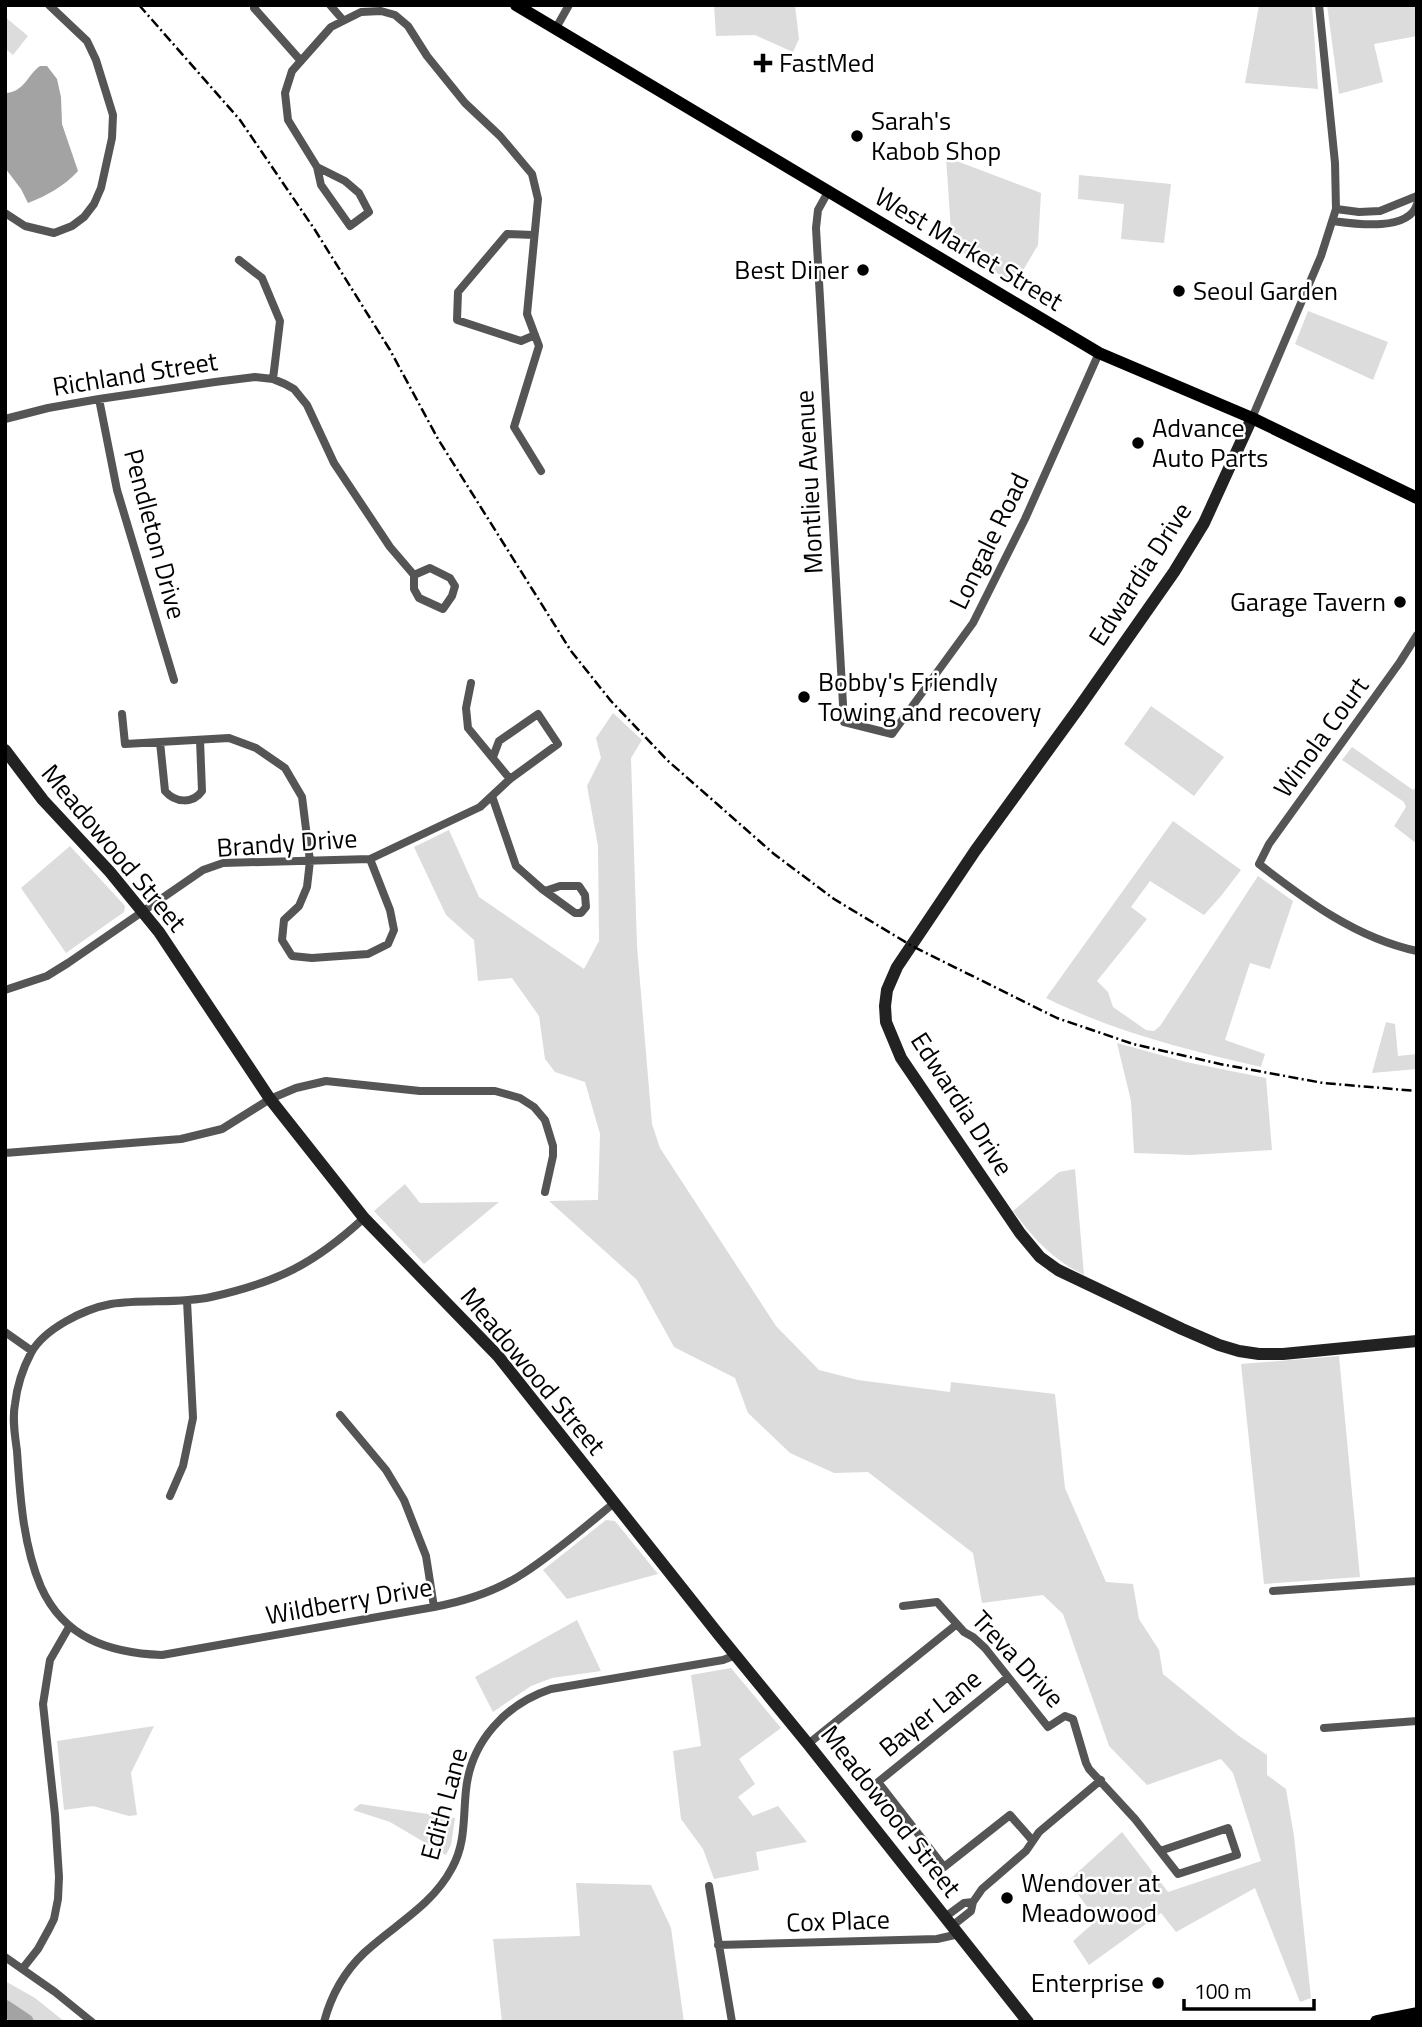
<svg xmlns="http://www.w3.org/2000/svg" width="1422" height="2027" viewBox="0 0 1422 2027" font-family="'Titillium Web',sans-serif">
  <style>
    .green { fill: #dcdcdc }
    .water { fill: #a3a3a3 }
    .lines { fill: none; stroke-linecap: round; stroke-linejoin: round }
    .river { stroke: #a3a3a3; stroke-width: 16 }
    .street { stroke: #555; stroke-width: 8 }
    .secondary { stroke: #222; stroke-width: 12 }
    .primary { stroke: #000; stroke-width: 12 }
    .highway { stroke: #000; stroke-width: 14 }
    .rail { stroke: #000; stroke-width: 2.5; stroke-dasharray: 10 3.5 2 3.5; stroke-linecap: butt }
    .poi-dot { fill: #000; stroke: #fff; stroke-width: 2.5 }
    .labels { text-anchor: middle; stroke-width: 5; stroke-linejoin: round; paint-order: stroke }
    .poi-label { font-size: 26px; fill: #000; stroke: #fff; text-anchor: start }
    .street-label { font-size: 26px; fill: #000; stroke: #fff }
  </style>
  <rect width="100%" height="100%" fill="#fff"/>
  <path class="green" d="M714 5H795L799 39 793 52 755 35 716 36Z
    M1259 5H1312L1318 89 1245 83Z
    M1327 5H1417V36L1374 44 1383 82 1339 94Z
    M5 17 28 36 13 55 5 48Z
    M946 157 1041 193 1038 245 1015 284 952 246Z
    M1079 175 1171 184 1164 243 1121 239 1124 204 1078 199Z
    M1308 311 1388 342 1373 380 1295 344Z
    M1151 706 1224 757 1194 796 1124 744Z
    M613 713 642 740 631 758 637 946 652 1124 660 1148 776 1326 819 1370 858 1380 950 1392 951 1382 1055 1394 1065 1488 1106 1582 1133 1584 1139 1619 1159 1650 1163 1674 1239 1736 1267 1755V1775L1286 1789 1294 1836 1311 1998 1300 2002 1255 1888 1176 1932 1161 1913 1089 1965 1073 1941 1097 1920 1068 1881 1122 1832 1168 1892 1261 1861 1233 1773 1221 1759 1147 1785 1109 1746 1063 1614 1043 1595 982 1603 973 1553 868 1472 834 1473 790 1453 748 1413 735 1378 674 1347 637 1280 549 1201 598 1200 600 1134 585 1082 555 1072 545 1059 539 1016 512 978 478 981 474 940 446 915 414 847 449 830 479 897 584 969 599 941 598 846 587 786 601 758 596 738Z
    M1352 747 1413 790 1417 786V844L1394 826 1406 807 1404 802 1342 760Z
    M1173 821 1241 870 1221 896 1204 915 1150 881 1131 907 1147 919 1097 981 1108 992 1113 1007 1146 1030 1154 1031 1160 1026 1258 876 1293 901 1270 969 1250 963 1225 1040 1265 1054 1261 1067C1187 1050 1115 1032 1046 998Z
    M70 846 125 906 124 912 66 953 21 888Z
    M1386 1022 1395 1024 1398 1056 1417 1054V1069L1372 1073Z
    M1117 1043 1186 1062 1266 1078 1272 1150 1191 1155 1134 1153 1131 1101Z
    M1075 1169 1084 1275C1053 1260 1033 1238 1013 1211L1059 1172Z
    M405 1184 420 1203 499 1202 424 1264 374 1211Z
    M1339 1356 1360 1577 1264 1584 1241 1364Z
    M606 1520 615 1521 658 1574 567 1599 543 1570Z
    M577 1620 601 1671 552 1678 531 1686 493 1712 475 1677Z
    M731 1668 781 1728 739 1759 755 1784 738 1797 753 1816 778 1806 807 1842 756 1852 759 1870 714 1879 703 1849 681 1819 673 1751 701 1746 691 1675Z
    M154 1726 131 1773 137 1815 129 1816 93 1806 64 1810 57 1741Z
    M360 1804 455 1818 451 1845 446 1855 390 1822 353 1810Z
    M576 1883 651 1885 671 1928 684 2022H502L493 1939 580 1936Z
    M5 1981 35 1998 65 2022H5Z"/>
  <path class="water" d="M40 66H47L57 79 61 97 62 124 78 171C63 187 48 195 28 203L21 189 5 168V93C25 92 27 75 40 66Z"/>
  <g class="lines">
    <path class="river" d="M5 2008 26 2022"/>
    <path class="street" d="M256 5 254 8 301 61
      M330 5 343 20
      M556 28 569 5
      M317 167 321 185 350 226 369 212 359 193 345 181 317 167 288 120 285 93 292 71 331 27 361 12 381 11 395 15 408 26 427 56 465 103 500 136 532 174 538 199 527 314 539 346 514 427 541 471
      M828 192 818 210 816 228 844 722 892 734 973 623 1025 519 1099 353
      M1336 209 1359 212 1380 211 1417 196
      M5 213 25 226 54 233 72 226 84 217 94 204 101 188 112 138 113 115 96 60 87 41 49 5
      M1333 221C1355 224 1409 232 1417 204
      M534 235 507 234 458 292 457 320 521 341 535 335
      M239 260 262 278 280 321 273 379
      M99 399 117 490 174 680
      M1252 418 1321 256 1336 209 1335 163 1319 5
      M5 419 48 408 99 399 215 382 255 377 273 379 285 384 294 389 307 405 334 463 390 547 414 575
      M430 568 450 578 455 586 452 596 443 609 419 598 414 589V575Z
      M1417 635 1400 662 1269 844 1259 864C1307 901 1356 938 1417 951
      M471 683 466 708 468 728 510 779
      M122 714 125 744 229 738 256 748 285 768 302 797 310 861 307 887 299 906 284 920 282 940 292 956 312 958 368 954 388 944 394 930 390 910 370 859
      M160 742 165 791C175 803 193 804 202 791L200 740
      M492 796 516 866 542 889 575 913H581L586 907 585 895 579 886H560L545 891
      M5 990 47 976 68 963 203 870 223 863 370 859 480 807 510 779 558 744 538 714 499 741 493 757
      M5 1153 181 1139 222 1129 270 1099 296 1088 326 1081 420 1091H495L520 1098 534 1107 545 1120 553 1146V1156L545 1192
      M364 1218C314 1264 278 1282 211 1297 178 1304 144 1299 111 1304 84 1309 44 1329 31 1353 23 1368 17 1387 15 1404 12 1419 15 1436 17 1451 20 1496 23 1545 41 1587 64 1638 109 1653 162 1655L434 1607C466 1601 497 1591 524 1573 556 1552 585 1527 614 1503
      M5 1332 32 1351
      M340 1415 386 1470 404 1500 426 1556 434 1607
      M170 1496 183 1466 193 1418 187 1301
      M1273 1591 1417 1581
      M903 1606 937 1602 964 1632 973 1637 985 1648 1048 1727 1065 1716 1073 1719 1086 1763 1089 1769 1135 1819 1178 1874 1237 1855 1228 1828 1160 1851
      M1008 1677 878 1782 944 1867 1010 1815 1032 1840
      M1324 1728 1417 1721
      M808 1744 957 1624
      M709 1886 732 2022
      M945 1917 964 1903 973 1902
      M952 1926 971 1911 973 1902 982 1889 1026 1851 1039 1832 1101 1780
      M718 1945 937 1939 959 1934
      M5 1957 55 1992 92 2022
      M23 1968 38 1949 49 1929 54 1919 58 1899 59 1877 55 1815 43 1704 50 1660 69 1627
      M324 2022C331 1996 344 1972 364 1953 394 1925 432 1906 452 1868 466 1843 463 1817 466 1790 471 1741 506 1704 551 1689L723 1660 736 1655"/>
    <path class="secondary" d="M1252 418 1204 523 1174 572 1078 709 975 851 897 967 887 990 885 1006 886 1022 901 1058 1020 1233 1040 1257 1058 1270 1182 1329 1219 1345 1239 1351 1259 1354H1283L1417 1341
      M5 750 43 800 110 872 159 932 270 1099 364 1218 498 1356 719 1635 808 1744 1028 2022"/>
    <path class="primary" d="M516 5 1099 353 1252 418 1417 498"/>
    <path class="highway" d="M1377 2022 1417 2014"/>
    <path class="rail" d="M139 5 240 120 315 230 390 350 438 439 571 651 611 701 667 760 774 854 834 899 912 946 1057 1018 1133 1044 1220 1064 1323 1083 1417 1091"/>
  </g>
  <g class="poi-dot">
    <path d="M759.5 52.5h7v7h7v7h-7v7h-7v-7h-7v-7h7z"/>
    <circle cx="857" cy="136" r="7"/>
    <circle cx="863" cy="270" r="7"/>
    <circle cx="1179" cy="291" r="7"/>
    <circle cx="1138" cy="443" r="7"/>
    <circle cx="1400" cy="602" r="7"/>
    <circle cx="804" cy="697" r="7"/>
    <circle cx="1007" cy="1898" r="7"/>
    <circle cx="1158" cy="1983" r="7"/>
  </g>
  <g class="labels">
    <g class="poi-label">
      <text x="779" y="72">FastMed</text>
      <text x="871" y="130">Sarah's<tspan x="871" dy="30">Kabob Shop</tspan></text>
      <text x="849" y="279" text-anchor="end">Best Diner</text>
      <text x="1193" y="300">Seoul Garden</text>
      <text x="1152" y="437">Advance<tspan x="1152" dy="30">Auto Parts</tspan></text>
      <text x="1386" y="611" text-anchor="end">Garage Tavern</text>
      <text x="818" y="691">Bobby's Friendly<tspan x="818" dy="30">Towing and recovery</tspan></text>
      <text x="1021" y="1892">Wendover at<tspan x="1021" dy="30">Meadowood</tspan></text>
      <text x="1144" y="1992" text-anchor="end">Enterprise</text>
    </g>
    <g class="street-label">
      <text transform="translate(969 249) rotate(31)" y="9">West Market Street</text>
      <text transform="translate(135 374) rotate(-9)" y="9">Richland Street</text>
      <text transform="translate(809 482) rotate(-93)" y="9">Montlieu Avenue</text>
      <text transform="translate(155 534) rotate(75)" y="9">Pendleton Drive</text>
      <text transform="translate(989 541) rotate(-64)" y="9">Longale Road</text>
      <text transform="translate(1140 574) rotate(-57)" y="9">Edwardia Drive</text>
      <text transform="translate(1321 737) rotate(-54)" y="9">Winola Court</text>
      <text transform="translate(287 843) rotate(-4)" y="9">Brandy Drive</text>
      <text transform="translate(114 848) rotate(50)" y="9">Meadowood Street</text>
      <text transform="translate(962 1104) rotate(57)" y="9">Edwardia Drive</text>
      <text transform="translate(533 1371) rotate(50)" y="9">Meadowood Street</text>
      <text transform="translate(349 1601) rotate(-10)" y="9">Wildberry Drive</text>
      <text transform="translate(1018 1659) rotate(47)" y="9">Treva Drive</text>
      <text transform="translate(930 1713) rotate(-39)" y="9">Bayer Lane</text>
      <text transform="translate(444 1804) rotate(-75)" y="9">Edith Lane</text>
      <text transform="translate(891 1811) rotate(52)" y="9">Meadowood Street</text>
      <text transform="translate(838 1921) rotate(-2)" y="9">Cox Place</text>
    </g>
  </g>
  <rect width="1422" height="2027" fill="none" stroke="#000000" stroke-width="14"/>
  <path d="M1184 1999v10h130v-10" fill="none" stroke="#000000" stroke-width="3.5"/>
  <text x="1194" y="1999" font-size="21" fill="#000000" stroke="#ffffff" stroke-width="5" paint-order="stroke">100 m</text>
</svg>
